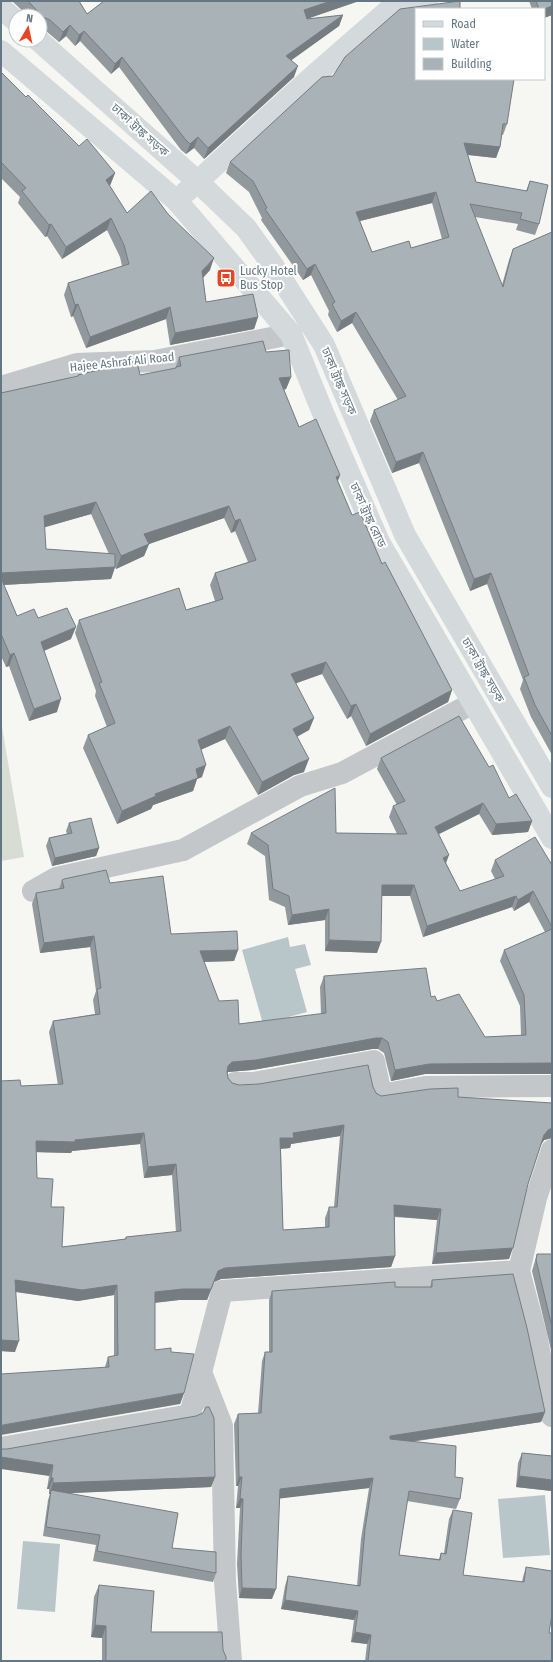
<svg xmlns="http://www.w3.org/2000/svg" width="553" height="1662" viewBox="0 0 553 1662" font-family="'Fira Sans Condensed','Noto Sans Bengali',sans-serif">
  <style>
    .green { fill: #d7ddd3 }
    .water { fill: #b9c6c9 }
    .lines { fill: none; stroke-linecap: round; stroke-linejoin: round }
    .street { stroke: #c3c7ca; stroke-width: 22 }
    .secondary { stroke: #d4d9dc; stroke-width: 22 }
    .wall { fill: #91999d; fill-rule: evenodd }
    .shaded-wall { fill: #767d80 }
    .building { fill: #a9b2b7; stroke: #767d80; fill-rule: evenodd }
    .labels { text-anchor: middle; stroke-width: 4; stroke-linejoin: round; paint-order: stroke }
    .street-label { font-size: 12px; fill: #657784; stroke: #fff }
    .poi-label { font-size: 12px; fill: #657784; stroke: #fff; text-anchor: start }
  </style>
  <rect width="100%" height="100%" fill="#f6f6f2"/>
  <path class="green" d="M1 721 24 857 1 861Z"/>
  <path class="water" d="M288 937 290 947 305 944 311 965 295 969 307 1012 263 1024 242 950Z
    M545 1495 550 1555 503 1558 498 1499Z
    M23 1541 60 1544 55 1612 17 1609Z"/>
  <g class="lines">
    <path class="street" d="M1 387 77 364 155 361 291 334
      M33 891 56 878 183 850 300 786 342 773 473 703
      M235 1083H253L374 1061 381 1095 425 1087 552 1086
      M519 1271 536 1335 552 1416
      M201 1372 222 1426 225 1581 231 1661
      M1 1448 190 1415 222 1291 519 1271 536 1198 552 1150"/>
    <path class="secondary" d="M1 8 16 21
      M38 40 197 181 246 228 274 267 324 345 405 535 552 787
      M1 51 177 201 291 334 323 413 379 542 552 838
      M186 192 312 77 390 9 427 1"/>
  </g>
  <path class="wall" d="M12 1H79L87 14 104 1H359L306 19 343 15 339 26 291 60 294 77 204 159 194 148 186 154 181 150 119 67 111 74 80 41 75 46 66 36 59 42 46 31 40 28V16H28Z
    M529 1H552V15L544 18V9H532Z
    M416 9 507 124 503 135H502L500 147 496 158 468 155 476 182 526 191 530 181 539 224 535 235 516 230 518 224 475 217 502 285 509 260 513 249 552 232V755L531 717 520 689 523 680 487 584 470 591 419 463 392 473 370 421 374 410 398 400 352 323 337 332 328 315 329 311 311 275 303 280 261 220 262 218 249 192 226 173 230 162ZM432 203 442 239 411 248 372 252 360 221Z
    M1 72 26 97 79 146 115 173 110 186 127 213 210 270 203 278 206 302 258 317 254 329 170 345 166 319 86 348 73 316 71 317 64 295 68 283 122 266 120 257 107 230 62 259 47 236 45 237 18 203 20 197 1 178Z
    M266 352 291 377 286 389 284 390 299 427 338 482 352 515 382 564 452 690 448 702 366 746 351 716 347 719 322 674 295 683 314 718 309 730 297 737 304 772 294 775 258 795 225 739 201 749 202 777 197 779 193 791 153 805 151 809 117 824 83 748 88 735 107 727 95 696 96 691 75 633 79 620 186 610 215 601 210 585 215 573 248 562 235 531 231 533 224 518 149 544 144 556 116 569 115 567 111 579 4 585 17 616 38 618 71 639 44 651 57 712 29 721 9 666 6 667 1 656V393L77 377 78 375H140L175 369 179 357ZM91 514 109 554 46 549 44 527Z
    M381 758 489 767 509 798 532 821 528 832 492 835 479 814 439 834 446 863 460 891 495 879 491 871 495 860 552 865V1074H425L391 1081 384 1053 378 1049H372L252 1070 228 1072 227 1074 228 1078 232 1083 239 1085 373 1087 376 1093 381 1096 458 1097 552 1138 544 1140 541 1145 528 1184 509 1259 432 1264 437 1220 395 1217V1256L391 1267 221 1279 214 1282 207 1300H179L155 1303V1350L171 1352 184 1393 180 1404 105 1367 108 1357 114 1356V1295L78 1301 15 1292V1352L1 1351V1081L21 1086 58 1085 49 1032 53 1021 95 1014 93 1000 96 991 90 947 40 953 32 904 36 893 59 889 62 880 110 883 171 934 238 950 234 961 204 962 219 1001 239 1024 321 1014 320 987 324 976 431 997 437 1001 485 1037 521 1035 520 1006 500 961 504 950 545 932 529 902 514 911 512 907 423 937 410 896H382L377 953 325 951V920L288 925 285 907 269 900 265 856 247 844 251 833 397 834 389 817 393 806 397 805 377 769ZM340 1136 334 1207H329L325 1218V1227L283 1230 281 1149 290 1148 291 1144ZM140 1144 144 1178 172 1175 176 1232 126 1237 125 1239 62 1247 51 1207 37 1178 36 1152 71 1153 72 1151Z
    M69 823 99 848 96 856 52 866 46 846 49 838 67 834 66 831Z
    M537 1254H552V1354L532 1271Z
    M432 1280 545 1412 541 1422 411 1442 455 1477 460 1499 456 1509 407 1501 399 1555 439 1559 441 1553H444L449 1519 453 1510 463 1575 522 1582 523 1577 526 1567 549 1633 552 1661H365L367 1644 351 1642 354 1620 281 1609 285 1586 288 1576 357 1586 361 1539 369 1488 279 1498 272 1599 239 1598 237 1564 240 1508H236L238 1486H236L234 1424 238 1414 258 1413 262 1361 265 1352H269V1300L272 1291 395 1287H430Z
    M1 1449 215 1477 211 1487 69 1493 172 1548 216 1573 213 1582 93 1561 96 1545 43 1536 48 1500 50 1494H49V1489H47L49 1476Z
    M522 1453 552 1456V1491L516 1487 518 1463Z
    M99 1585 151 1632 223 1650 226 1661H102V1638L91 1637 94 1597Z"/>
  <path class="shaded-wall" d="M331 1H359L301 21 304 10Z
    M552 6V15L544 18V9Z
    M343 15 339 26 282 67 286 56Z
    M70 25 66 36 59 42 63 32Z
    M84 31 80 41 75 46 79 35Z
    M122 57 119 67 111 74 115 64Z
    M298 66 294 77 204 159 208 148Z
    M198 137 194 148 186 154 190 144Z
    M464 143 500 147 496 158 460 154Z
    M115 173 110 185 102 192 106 180Z
    M436 192 432 203 352 223 356 212Z
    M111 218 107 230 62 259 66 247Z
    M51 224 47 236 45 237 49 225Z
    M214 258 210 270 198 283 202 271Z
    M315 264 311 275 303 280 307 269Z
    M78 304 73 316 71 317 75 305Z
    M170 307 166 319 86 348 90 337Z
    M356 312 352 323 337 332 341 321Z
    M258 317 254 329 170 345 175 333Z
    M291 377 286 389 275 391 279 378Z
    M423 452 419 463 392 473 396 462Z
    M340 475 336 487V477Z
    M96 502 91 514 39 529 44 516Z
    M229 506 224 518 149 544 144 556 116 569 121 556 144 534Z
    M240 519 235 531 231 533 235 521Z
    M115 567 111 579 1 585V573Z
    M491 573 487 584 470 591 474 579Z
    M76 627 71 639 36 654 41 642Z
    M14 653 9 666 6 667 10 655Z
    M326 662 322 674 286 687 291 674Z
    M452 690 448 702 366 746 370 734Z
    M61 699 57 712 29 721 34 709Z
    M356 704 351 716 347 719 351 706Z
    M314 718 309 730 288 741 293 729Z
    M230 726 225 739 194 753 198 740Z
    M309 759 304 772 294 775 258 795 262 782 299 763Z
    M206 765 202 777 197 779 193 791 153 805 151 809 117 824 122 811 155 794 196 769Z
    M483 803 479 814 431 838 435 827Z
    M532 821 528 832 492 835 496 824Z
    M99 848 96 856 52 866 55 858Z
    M449 855 445 866 443 858Z
    M382 885H414L410 896H378Z
    M533 891 529 902 514 911 518 900Z
    M516 896 512 907 423 937 427 926Z
    M329 909 325 920 288 925 292 915Z
    M94 936 90 947 40 953 44 943Z
    M329 940 381 942 377 953 325 951Z
    M238 950 234 961 196 962 200 951Z
    M376 1038H382L378 1049H372L252 1070 228 1072 224 1077 228 1066 232 1062Z
    M552 1063V1074H425L391 1081 395 1070 429 1064Z
    M344 1125 340 1136 291 1144 290 1148 276 1149 280 1138 293 1133Z
    M552 1128V1138L544 1140 540 1146 544 1135 548 1130Z
    M144 1133 140 1144 72 1151 71 1153 32 1152 36 1141 75 1140Z
    M176 1164 172 1175 144 1178 148 1167Z
    M394 1205 441 1209 437 1220 391 1216Z
    M513 1248 509 1259 432 1264 436 1253Z
    M395 1256 391 1267 221 1279 214 1282 207 1300H179L151 1303 155 1292 218 1271 225 1268Z
    M15 1280 117 1285 114 1295 78 1301 11 1291Z
    M1 1340 19 1341 15 1352 1 1351Z
    M184 1393 180 1404 1 1435V1426L3 1425Z
    M545 1412 541 1422 387 1445 390 1436Z
    M1 1457 53 1465 49 1476 1 1469Z
    M519 1476 552 1480V1491L516 1487Z
    M215 1477 211 1487 51 1494V1490L50 1494H49L53 1483Z
    M239 1477H242L238 1486H236Z
    M51 1478H53L49 1489H47Z
    M373 1478 369 1488 276 1499 280 1489Z
    M240 1498 243 1499 240 1508H236Z
    M242 1588 276 1589 272 1599 239 1598Z
    M285 1600 358 1611 354 1620 281 1609Z
    M95 1625 106 1626 102 1638 91 1637Z
    M355 1632 371 1635 367 1644 351 1642Z"/>
  <path class="building" d="M28 1H79L87 14 104 1H331L304 10 307 19 343 15 286 56 298 66 208 148 198 137 190 144 185 139 122 57 115 64 84 31 79 35 70 25 63 32 50 20 43 17Z
    M460 1V9H416V79H514L507 124H503L500 147 464 143 476 182 527 191 530 181 548 185 539 224 520 219 522 213 470 204 503 287 513 249 552 232V736L535 705 524 677 529 675 491 573 474 579 423 452 396 462 374 410 406 396 356 312 341 321 332 304 335 302 315 264 307 269 265 209 267 208 253 181 230 162 322 77 333 76 345 57 400 9ZM436 192 449 237 411 248 409 241 372 252 356 212Z
    M536 1H552V6L544 9H539Z
    M1 72 26 97 28 95 79 146 87 139 115 173 106 180 127 213 151 191 168 214 214 258 202 271 206 302 253 294 258 317 175 333 170 307 90 337 78 304 75 305 68 283 129 264 124 245 111 218 66 247 51 224 49 225 22 191 26 188 1 162Z
    M263 341 266 352 289 350 291 377 279 378 299 427 316 419 340 475 336 477 352 515 360 512 382 564 385 562 452 690 370 734 356 704 351 706 326 662 291 674 314 718 293 729 309 759 299 763 262 782 230 726 198 740 206 765 196 769 198 778 155 794 156 796 122 811 88 735 115 723 99 683 102 682 79 620 179 588 186 610 223 599 215 573 256 560 240 519 235 521 229 506 144 534 149 544 121 556 96 502 44 516 46 549 115 554V567L1 573V393L78 376V375L131 362H137L140 375 176 368V367L181 366 179 357Z
    M1 578 17 616 34 609 38 618 67 608 76 627 41 642 61 699 34 709 14 653 10 655 1 634Z
    M459 716 489 767 493 765 509 798 516 794 532 821 496 824 483 803 435 827 449 855 443 858 460 891 504 876 495 860 535 837 552 865V927L533 891 518 900 516 896 427 926 414 885H382L381 942 329 940V909L292 915 289 896 273 889 268 845 251 833 335 788 336 833 407 834 393 806 405 801 381 758Z
    M91 818 99 848 55 858 49 838 72 833 69 823Z
    M106 870 110 883 163 876 171 934 237 931 238 950 200 951 219 1001 238 1000 239 1024 326 1013 324 976 426 968 431 997 435 996 437 1001 459 994 485 1037 526 1035 524 995 504 950 552 929V1063L429 1064 395 1070 388 1042 382 1038H376L256 1060 232 1062 228 1066 227 1072 228 1078 232 1083 239 1085 259 1084 368 1065 373 1087 376 1093 381 1096 430 1089 458 1088V1097L552 1103V1128L548 1130 544 1135 528 1184 513 1248 436 1253 441 1209 394 1205 395 1256 225 1268 218 1271 211 1289H183L155 1292V1350L171 1348V1352L194 1354 184 1393 3 1425 1 1426V1374L109 1367 108 1357 118 1355 117 1285 82 1290 15 1280 19 1341 1 1340V1081L20 1080 21 1086 63 1084 53 1021 100 1014 97 989 101 988 94 936 44 943 36 893 64 888 62 880 64 879ZM344 1125 337 1207H329V1227L283 1230 280 1138H294L293 1133ZM144 1133 148 1167 176 1164 181 1231 126 1237V1239L62 1247 64 1207H51L53 1179 37 1178 36 1141 75 1142V1140Z
    M537 1254H552V1327L536 1260Z
    M513 1274 527 1328 545 1412 390 1436V1439L456 1446 455 1477 463 1478 460 1499 409 1491 399 1555 440 1560 441 1553 446 1554 453 1510 472 1513 463 1575 524 1582 526 1567 552 1571V1614L549 1633H552V1661H368L371 1635 355 1632 358 1611 285 1600 288 1576 360 1586 365 1529 373 1478 280 1489 276 1589 242 1588 241 1554 243 1499 240 1498 242 1477H239L238 1414 261 1413 265 1352H272V1291L395 1282V1287H432V1280Z
    M206 1407H209L214 1418 215 1477 53 1483V1478H51L53 1465 1 1457V1449H7L196 1416 203 1413Z
    M522 1453 552 1456V1480L519 1476Z
    M51 1490 178 1513 172 1548 216 1552V1573L97 1551 100 1535 46 1527Z
    M99 1585 154 1591 151 1632H222L223 1650 226 1657V1661H106V1626L95 1625Z"/>
  <defs>
    <symbol id="bus-square" viewBox="-11 -11 22 22"><rect x="-9" y="-9" width="18" height="18" rx="4" fill="#e54724" stroke="#fff"/><path d="M-5-6H5V4H4V6H2V4H-2V6H-4V4H-5ZM-3.5-4V0h7V-4ZM-3.5 1.2v1.5H-2V1.2ZM2 1.2v1.5H3.5V1.2Z" fill="#fff"/></symbol>
  </defs>
  <g fill-rule="evenodd">
    <use href="#bus-square" x="215" y="267" width="22" height="22"/>
  </g>
  <g class="labels">
    <g class="street-label">
      <text transform="translate(140 130) rotate(42)" y="4">ঢাকা ট্রাঙ্ক সড়ক</text>
      <text transform="translate(122 362) rotate(-6)" y="4">Hajee Ashraf Ali Road</text>
      <text transform="translate(339 381) rotate(67)" y="4">ঢাকা ট্রাঙ্ক সড়ক</text>
      <text transform="translate(368 515) rotate(65)" y="4">ঢাকা ট্রাঙ্ক রোড</text>
      <text transform="translate(483 670) rotate(60)" y="4">ঢাকা ট্রাঙ্ক সড়ক</text>
    </g>
    <g class="poi-label">
      <text x="240" y="275">Lucky Hotel<tspan x="240" dy="14">Bus Stop</tspan></text>
    </g>
  </g>
  <rect width="553" height="1662" fill="none" stroke="#657784" stroke-width="4"/>
  <rect x="415" y="8" width="130" height="72" fill="#ffffff" stroke="#c1c9ce"/>
  <rect x="423" y="21" width="20" height="6" fill="#d4d9dc" stroke="#c1c9ce"/>
  <text x="451" y="28" font-size="12" fill="#657784">Road</text>
  <rect x="423" y="38" width="20" height="12" fill="#b9c6c9" stroke="#c1c9ce"/>
  <text x="451" y="48" font-size="12" fill="#657784">Water</text>
  <rect x="423" y="58" width="20" height="12" fill="#a9b2b7" stroke="#c1c9ce"/>
  <text x="451" y="68" font-size="12" fill="#657784">Building</text>
  <g transform="translate(28 28) rotate(9)"><circle r="19" fill="#ffffff" stroke="#c1c9ce"/>
  <path d="M0-3L7 15L0 10L-7 15Z" fill="#e54724"/>
  <text y="-6" font-size="11" font-weight="bold" text-anchor="middle" fill="#657784">N</text>
  </g>
</svg>
